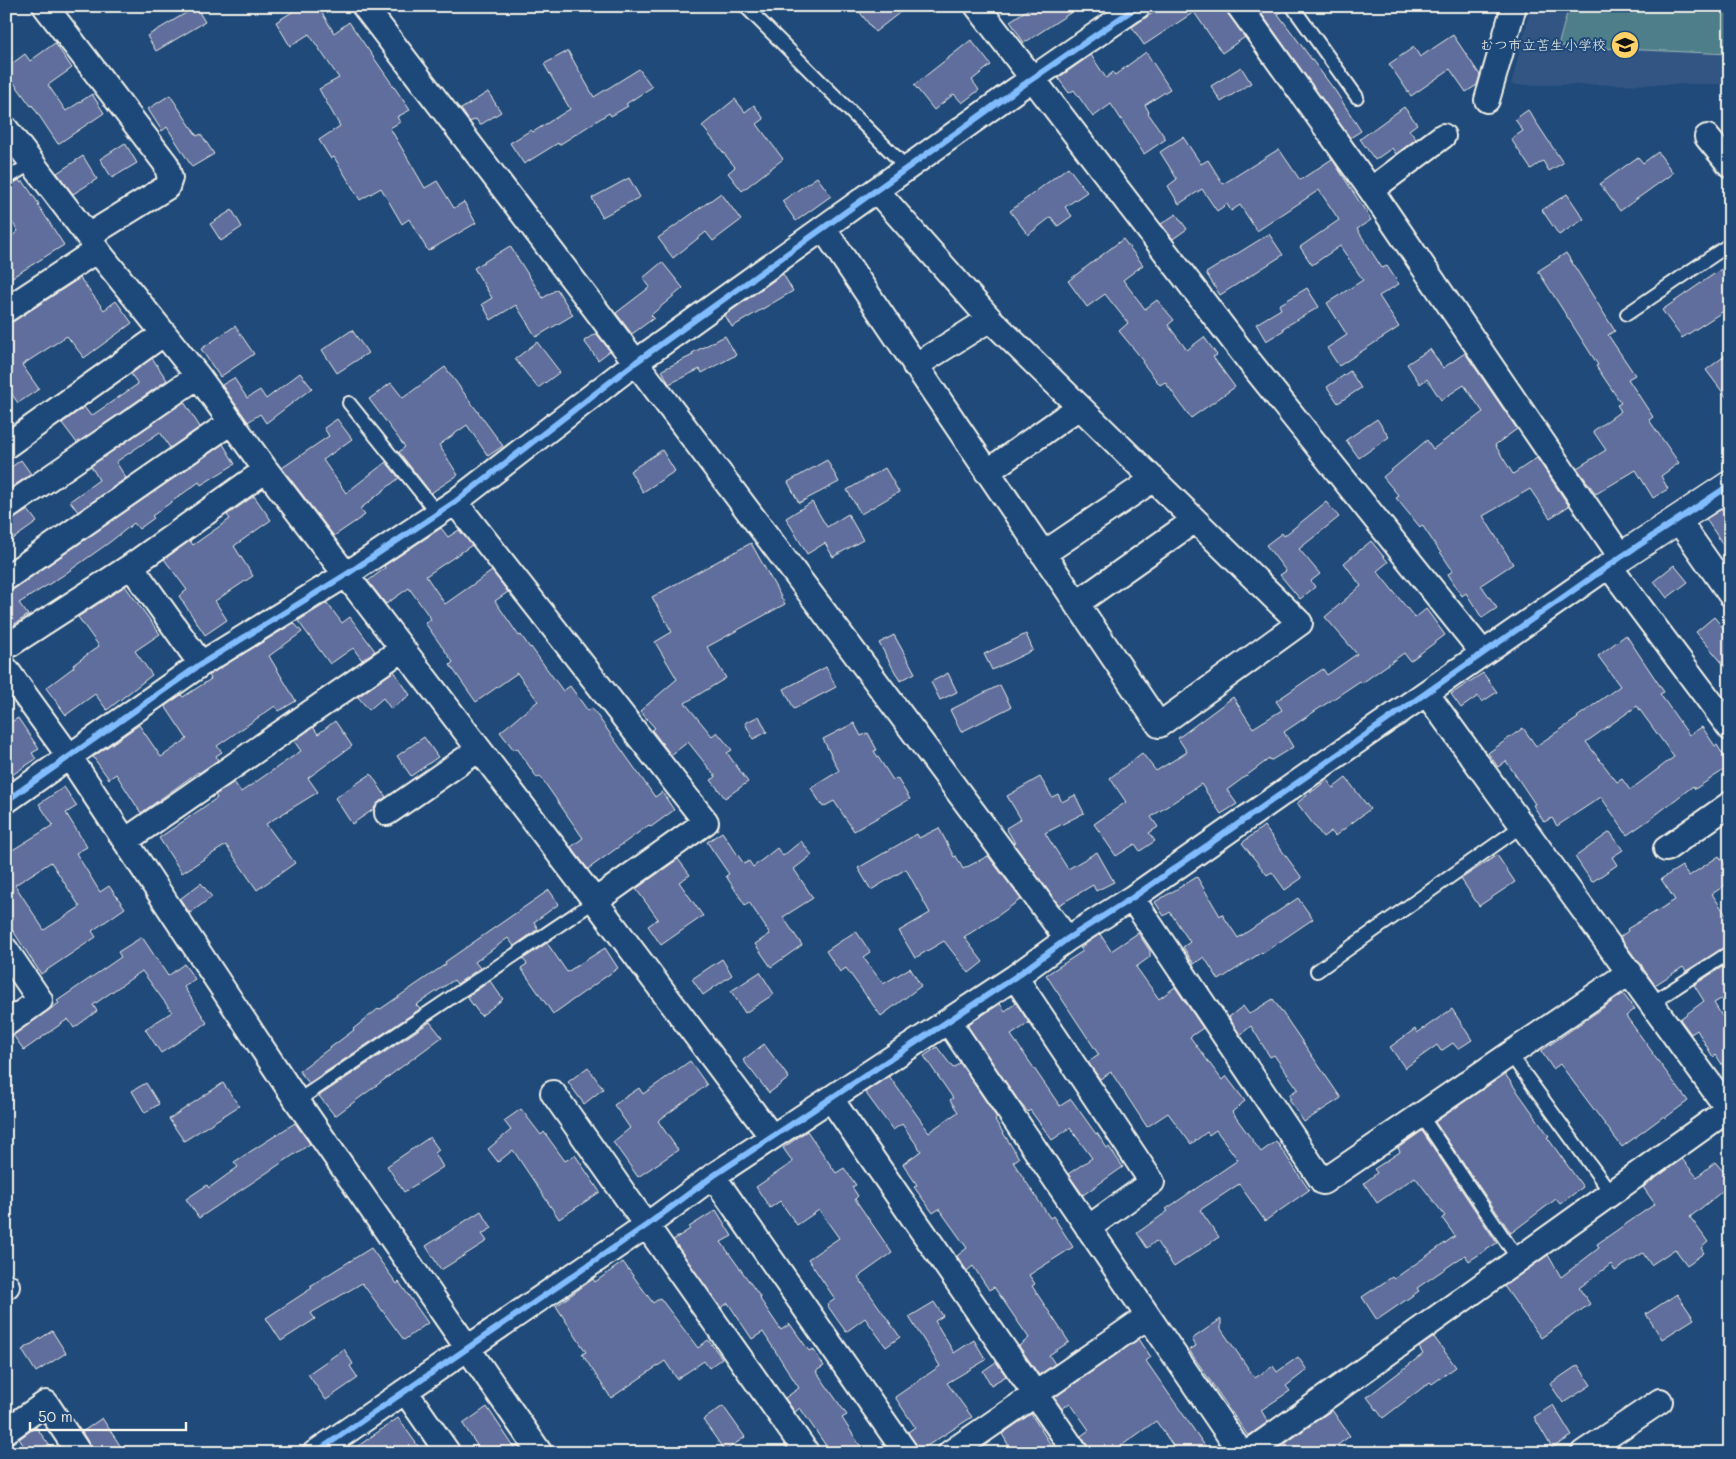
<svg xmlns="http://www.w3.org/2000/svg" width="1736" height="1459" viewBox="0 0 1736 1459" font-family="Mali,'Klee One',sans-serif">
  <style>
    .built { fill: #325584 }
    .green { fill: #4d7e89; stroke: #a0b8b8 }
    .building { fill: #5f6e9c; stroke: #f4f1e8; fill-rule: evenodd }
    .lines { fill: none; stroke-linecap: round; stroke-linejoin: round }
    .service-casing { stroke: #f4f1e8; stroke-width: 16 }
    .minor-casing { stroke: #f4f1e8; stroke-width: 28 }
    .tertiary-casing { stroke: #f4f1e8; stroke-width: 31 }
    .service { stroke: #1f4a7a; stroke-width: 12 }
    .minor { stroke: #1f4a7a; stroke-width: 24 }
    .tertiary { stroke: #1f4a7a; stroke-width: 28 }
    .cycleway-casing { stroke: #1f4a7a; stroke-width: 9 }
    .cycleway { stroke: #80bcff; stroke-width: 6 }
    .labels { text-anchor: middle; stroke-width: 4; stroke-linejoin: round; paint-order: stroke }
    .poi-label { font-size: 14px; fill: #f4f1e8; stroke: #1f4a7a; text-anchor: end }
  </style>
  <rect width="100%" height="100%" fill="#1f4a7a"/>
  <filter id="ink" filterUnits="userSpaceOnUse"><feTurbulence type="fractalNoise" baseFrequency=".02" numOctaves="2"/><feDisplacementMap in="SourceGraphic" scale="10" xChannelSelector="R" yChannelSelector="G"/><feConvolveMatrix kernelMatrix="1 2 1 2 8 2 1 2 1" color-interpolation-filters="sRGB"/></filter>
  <g filter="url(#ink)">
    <path class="built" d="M1531 6H1730V84L1511 85Z"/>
    <path class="green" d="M1569 6H1730V54L1558 46Z"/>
    <path class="building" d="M302 6H318L334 33 349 22 410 110 397 117 400 122 390 128 425 188 437 181 454 208 464 202 476 223 428 251 409 219 402 224 381 188 360 200 334 157 331 159 319 140 340 126 319 89 339 78 309 34 290 46 276 22Z
      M855 6H908L875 32Z
      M1033 6H1081L1024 43 1010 21Z
      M1163 6H1225L1228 14 1245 37 1222 53 1194 12 1144 45 1132 27Z
      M1256 6H1284L1285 10 1278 14 1336 92 1361 131 1350 138Z
      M196 7 205 22 156 51 147 36Z
      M1453 35 1480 75 1477 85 1466 92 1450 69 1411 96 1389 64 1414 47 1420 57Z
      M971 40 991 65 972 80 979 90 962 103 954 94 934 110 914 85Z
      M55 43 72 68 48 85 66 111 92 94 104 113 58 144 32 105 31 106 6 72V68L25 54 30 61Z
      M568 51 594 97 639 69 652 87 626 104 628 106 611 116 609 113 559 145 558 143 524 164 510 143 531 130 533 132 570 109 544 64Z
      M1146 52 1170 89 1145 105 1149 112 1148 113 1166 139 1144 154 1111 104 1093 117 1074 90 1069 93 1058 78 1091 55 1106 78 1113 72 1115 75Z
      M1241 67 1251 83 1221 102 1211 86Z
      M488 92 501 112 480 125 476 119 470 122 461 109Z
      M170 95 197 136 201 134 214 154 192 167 167 127 162 131 148 109Z
      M735 99 745 112 754 105 764 119 757 124 783 159 742 191 728 173 735 167 702 126Z
      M1404 107 1417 124 1409 130 1416 139 1396 154 1392 148 1375 160 1360 139Z
      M1528 110 1563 163 1549 171 1543 161 1531 169 1511 139 1523 131 1515 119Z
      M1183 137 1201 164 1208 160 1223 184 1279 149 1300 180 1332 159 1371 220 1357 229 1382 268 1387 266 1399 284 1379 296 1399 327 1339 366 1327 348 1347 335 1327 303 1363 280 1340 246 1312 265 1300 247 1339 220 1319 190 1257 231 1240 205 1231 211 1227 204 1217 211 1202 189 1179 204 1168 186 1177 179 1160 152Z
      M125 143 137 163 112 178 100 159Z
      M1658 152 1673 173 1620 211 1600 184 1638 157 1643 163Z
      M83 156 97 179 73 194 57 173Z
      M1068 167 1087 192 1065 207 1072 216 1058 226 1051 217 1028 235 1010 211Z
      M817 177 831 196 796 221 782 201Z
      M629 178 640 197 602 217 592 198Z
      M19 180 21 183 23 181 39 204 38 205 64 245 6 281V241L18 231 6 213V187Z
      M721 193 741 220 713 241 706 232 673 258 658 238Z
      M1567 194 1584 219 1559 235 1542 210Z
      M232 210 242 227 221 241 210 224Z
      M1176 214 1187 229 1173 239 1161 224Z
      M1269 234 1283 255 1220 295 1206 273Z
      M1123 239 1143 265 1123 280 1145 309 1157 300 1174 320 1168 325 1187 350 1204 337 1217 355 1213 357 1235 387 1191 418 1165 382 1160 385 1142 362 1143 360 1119 331 1128 323 1105 294 1087 307 1068 281Z
      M510 246 543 298 557 289 573 315 536 337 516 305 491 320 482 304 492 298 474 268Z
      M1566 253 1615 331 1608 335 1635 375 1628 379 1653 417 1649 420 1679 463 1661 476 1668 489 1653 498 1636 470 1596 494 1577 468 1606 450 1593 431 1621 411 1617 405 1621 403 1596 366 1598 365 1538 271Z
      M662 262 683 288 651 315 654 318 632 334 616 313 650 287 643 278Z
      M1730 263V307L1682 338 1662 310Z
      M783 274 793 291 732 327 725 315Z
      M80 278 104 310 116 301 132 323 84 358 67 336 22 365 39 389 18 403 6 386V324L14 321Z
      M1307 288 1319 307 1283 328 1284 330 1266 341 1256 324 1281 309 1279 305Z
      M235 326 254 354 220 377 201 349Z
      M352 330 368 353 337 373 322 350Z
      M596 333 610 351 598 360 584 341Z
      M725 336 736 355 702 373 700 369 669 384 662 370 693 355 692 353Z
      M537 342 560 372 538 388 515 359Z
      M1430 349 1443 368 1465 353 1517 429 1495 445 1513 474 1537 458 1569 506 1550 518 1530 489 1483 516 1513 564 1481 585 1497 608 1482 618 1466 593 1462 596 1448 574 1453 571 1422 525 1420 527 1396 498 1399 496 1383 477 1427 440 1433 449 1483 412 1464 385 1441 400 1427 379 1420 384 1407 364Z
      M1730 352V402L1706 370Z
      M152 358 167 380 77 443 62 423 84 407 91 416 138 384 131 374Z
      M445 367 503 446 488 456 467 425 439 445 458 475 431 493 399 452 405 447 369 399 391 383 403 398Z
      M1350 371 1361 388 1338 403 1327 387Z
      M300 373 312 388 266 423 260 414 248 422 222 385 234 378 247 398 260 390 266 399Z
      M184 402 200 427 170 448 160 432 116 462 126 478 78 512 70 501 99 480 91 466Z
      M337 419 352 439 323 460 346 493 386 462 399 478 360 509 365 515 334 536 282 468 329 436 324 428Z
      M1377 419 1389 437 1359 458 1346 440Z
      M223 444 235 464 201 485 199 482 152 516 154 518 139 529 134 523 110 542 62 576 19 603 28 615 6 630V592L14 589Z
      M662 450 675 471 643 492 630 471Z
      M21 460 31 474 6 491V471Z
      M827 460 839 482 799 503 788 482Z
      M885 468 899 492 861 514 847 490Z
      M254 496 271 520 234 546 253 576 215 601 227 620 205 635 179 596 187 590 164 559 190 541 193 545 230 519 227 515Z
      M812 502 827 527 848 514 863 540 833 557 825 543 807 554 786 518Z
      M1326 502 1339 517 1299 549 1320 574 1311 581 1315 587 1300 599 1280 575 1286 571 1266 545 1282 533 1284 536Z
      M1730 504V555L1706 519Z
      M28 510 37 522 6 544V522L14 519Z
      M441 528 448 537 459 530 472 545 426 576 445 604 492 571 508 592 495 601 519 636 521 635 530 648 531 647 563 691 570 686 588 711 592 708 655 797 662 792 674 810 651 827 649 825 588 869 571 847 583 838 540 776 537 778 517 748 514 750 500 732 538 701 517 673 476 702 450 665 453 662 425 623 431 619 409 588 386 604 368 581 385 568 384 566Z
      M1371 541 1388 562 1377 571 1415 618 1426 609 1445 635 1410 661 1404 653 1362 683 1360 681 1284 732 1293 747 1270 761 1269 759 1227 790 1237 804 1221 814 1201 784 1151 817 1158 827 1149 833 1155 841 1140 851 1135 844 1116 856 1094 824 1126 802 1110 778 1142 753 1156 771 1187 752 1178 738 1233 697 1253 728 1282 710 1276 701 1323 669 1327 675 1357 654 1325 617 1361 586 1344 563Z
      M751 543 785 604 707 647 726 678 685 703 712 736 717 732 732 750 727 753 748 782 725 798 711 780 716 777 688 742 671 755 652 730 655 728 640 711 677 679 655 642 672 632 652 597Z
      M1674 565 1688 582 1667 598 1654 581Z
      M125 586 160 634 135 651 152 675 107 710 95 694 66 715 46 688 74 667 73 665 99 646 78 617Z
      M327 603 342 623 350 617 375 651 362 660 353 648 330 664 298 621Z
      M1714 617 1730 636V672L1696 632Z
      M294 623 302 632 269 656 296 701 279 711 275 706 217 746 222 752 216 756 218 760 199 773 198 772 141 813 116 774 109 779 93 757 139 725 161 757 187 739 165 706 181 695 183 697 211 679 209 675Z
      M1026 634 1033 650 992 670 984 654Z
      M894 635 915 673 900 681 879 643Z
      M1626 635 1664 692 1660 694 1689 735 1702 727 1715 746 1717 745 1730 766 1695 789 1693 786 1649 820 1627 835 1601 797 1557 826 1552 818 1544 822 1533 805 1535 804 1506 761 1498 767 1488 753 1523 728 1536 746 1578 718 1577 717 1620 686 1598 656ZM1637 706 1674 757 1630 790 1622 779 1617 782 1586 742Z
      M826 667 836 687 794 709 784 689Z
      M394 671 410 695 391 709 383 698 369 710 358 697Z
      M948 673 957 692 940 700 931 682Z
      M1483 673 1497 692 1482 702 1478 696 1461 708 1451 694Z
      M1000 685 1011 707 961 732 950 710Z
      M759 716 767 732 753 739 745 723Z
      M18 718 39 749 32 753 36 759 6 779V725Z
      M335 721 352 746 308 778 318 792 266 824 295 863 257 890 226 845 182 873 159 838 217 798 215 795 234 782 241 792 301 751 294 741 313 727 318 734Z
      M854 723 861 736 868 733 877 750 874 751 893 780 897 778 910 799 854 831 834 801 823 807 811 788 839 771 823 739Z
      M424 737 438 757 411 776 397 756Z
      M371 774 386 797 379 802 374 809 352 824 335 798Z
      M1040 777 1052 797 1058 794 1062 802 1075 795 1084 813 1045 833 1068 869 1097 852 1114 882 1096 891 1093 885 1059 905 1013 843H1015L1006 828 1021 819 1007 796Z
      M1346 778 1370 809 1335 836 1331 831 1323 837 1297 803 1327 780 1333 788Z
      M64 787 77 806 66 813 87 847 76 853 100 892 109 886 125 908 92 931 96 937 41 974 6 920V854L53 825 39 804ZM51 862 80 907 44 930 15 885Z
      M1264 826 1302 878 1285 890 1272 872 1267 875 1242 843Z
      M939 828 954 857 956 856 963 869 988 856 1021 899 996 917 964 937 983 962 969 973 944 941 915 958 899 931 930 913 906 869 871 890 858 868 917 834 919 838Z
      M722 832 744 864 749 861 753 867 777 848 783 856 801 841 812 855 794 869 813 898 783 917 802 945 771 967 755 944 770 934 749 902 745 905 726 876 729 874 707 842Z
      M1610 832 1623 850 1612 857 1617 865 1592 882 1575 857Z
      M1497 855 1515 882 1479 906 1461 879Z
      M1719 856 1730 872V882L1712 894 1730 921V944L1686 971 1683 967 1655 985 1620 937 1628 931 1627 929 1675 900 1661 879 1682 866 1689 876Z
      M678 859 690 875 679 882 703 916 661 945 648 926 658 919 636 889Z
      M1197 877 1220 916 1222 914 1238 938 1298 898 1313 919 1263 953 1262 952 1219 980 1204 957 1194 964 1183 947 1190 942 1170 912 1164 916 1155 902Z
      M201 883 212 897 190 913 180 899Z
      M549 890 559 904 534 922 538 929 514 946 508 938 475 962 480 968 457 984 454 980 416 1005 420 1009 309 1083 299 1071 354 1030 353 1029 378 1009 379 1010 446 964 445 962Z
      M856 931 870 952 863 957 883 984 910 968 921 986 881 1016 846 968 840 972 826 951Z
      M1138 933 1150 951V957L1136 967 1159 999 1175 987 1203 1028 1190 1037 1222 1080 1226 1076 1245 1101 1232 1112 1261 1152 1276 1141 1309 1190 1265 1221 1239 1184 1200 1210 1219 1237 1174 1267 1156 1241 1147 1248 1137 1233 1168 1211 1166 1209 1238 1160 1216 1130 1209 1135 1207 1132 1191 1144 1168 1113 1147 1127 1111 1072 1100 1079 1088 1062 1099 1055 1046 975 1083 951 1080 948 1100 934 1111 951Z
      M142 937 168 976 184 964 195 979 184 987 207 1023 161 1053 145 1029 172 1012 142 971 93 1005 97 1011 74 1028 68 1019 24 1050 13 1035 59 1003 57 1001 121 957 118 952Z
      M547 943 567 972 605 948 618 968 553 1014 521 968 527 964 523 959Z
      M722 959 732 975 703 995 692 979Z
      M1730 962V994L1714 1003 1730 1029V1077L1716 1055 1713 1057 1697 1030 1691 1034 1680 1019 1704 1001 1694 985Z
      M760 972 774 994 745 1013 731 991Z
      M490 981 503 999 481 1016 467 997Z
      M1623 994 1635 1009 1626 1016 1653 1053H1652L1688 1101 1665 1118 1664 1116 1622 1147 1560 1064 1553 1069 1541 1051Z
      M1273 999 1341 1098 1304 1122 1290 1101V1094L1298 1089 1274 1055 1270 1057 1251 1026 1240 1035 1229 1017 1243 1006 1249 1014Z
      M1016 1003 1029 1023 1011 1035 1060 1106 1071 1099 1096 1134 1097 1133 1107 1148 1109 1147 1123 1167 1083 1195 1068 1174 1092 1158 1070 1128 1052 1140 1030 1110 1028 1112 1020 1103 967 1025 1000 1004 1005 1011Z
      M1452 1009 1472 1040 1458 1049 1453 1043 1441 1051 1437 1045 1405 1068 1390 1047 1415 1029 1417 1033Z
      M430 1022 442 1037 335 1116 319 1096Z
      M764 1044 789 1078 769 1093 743 1060Z
      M937 1047 953 1068 960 1063 997 1118 995 1120 1019 1158 1013 1162 1050 1218 1053 1216 1073 1247 1029 1275 1035 1284 1032 1286 1069 1342 1049 1355 1055 1364 1039 1375 1019 1346 1029 1338 994 1287 989 1290 973 1266 967 1271 957 1256 967 1248 939 1209 933 1213 914 1187 917 1185 903 1164 921 1151 902 1124 893 1130 865 1092 889 1076 929 1132 958 1112 950 1100 953 1098 924 1056Z
      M690 1061 707 1085 658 1121 678 1150 638 1177 613 1142 630 1128 614 1105 639 1088 643 1094Z
      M588 1067 603 1089 584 1104 568 1082Z
      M1505 1074 1549 1136 1547 1137 1583 1187 1560 1204 1556 1199 1511 1233 1435 1122Z
      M146 1083 159 1104 145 1113 132 1091Z
      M223 1083 239 1106 184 1141 169 1119Z
      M521 1109 541 1135 544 1132 565 1161 575 1155 600 1192 559 1219 513 1150 498 1162 488 1149 511 1130 504 1121Z
      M295 1123 310 1144 199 1218 186 1199 207 1185 209 1188 238 1167 234 1162Z
      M807 1131 836 1173 844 1168 856 1185 852 1187 858 1196 855 1199 892 1253 858 1277 900 1337 886 1347 865 1318 846 1332 827 1305 835 1299 808 1259 839 1238 819 1210 797 1225 780 1201 770 1208 756 1187 793 1162 783 1148Z
      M1422 1131 1497 1243 1469 1261 1465 1255 1417 1288 1419 1291 1377 1320 1362 1297 1392 1277 1394 1279 1455 1236 1442 1218 1445 1216 1415 1177 1377 1203 1364 1183 1377 1173 1374 1169 1400 1152 1398 1148Z
      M430 1137 439 1150 435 1153 443 1167 404 1192 387 1166Z
      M1682 1159 1697 1177 1715 1162 1730 1179V1185L1690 1217 1708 1242 1701 1248 1704 1253 1687 1265 1675 1249 1651 1265 1643 1253 1615 1271 1611 1264 1579 1288 1590 1304 1541 1338 1504 1286 1548 1255 1561 1277 1599 1248 1597 1244 1655 1204 1643 1187Z
      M716 1210 732 1236 721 1242 761 1298 760 1299 781 1330 790 1324 809 1351 813 1349 824 1366 816 1371 847 1415 842 1418 865 1453H831L800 1408 795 1412 785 1398 799 1388 763 1332 752 1339 728 1303 721 1308 673 1240 690 1229 689 1227Z
      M481 1211 492 1228 482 1234 487 1241 441 1270 426 1246Z
      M371 1248 397 1284 399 1282 428 1323 404 1340 362 1283 311 1313 315 1319 281 1341 266 1318 312 1288 310 1286Z
      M623 1262 653 1303 660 1298 698 1348 708 1340 722 1358 709 1368 704 1361 677 1379 665 1361 611 1398 582 1354 586 1352 556 1306 593 1279 595 1282Z
      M1677 1294 1694 1319 1662 1339 1646 1314Z
      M934 1302 943 1316 935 1321 954 1353 974 1340 986 1360 947 1383 972 1417 919 1451 908 1432 915 1427 895 1397 940 1366 909 1317Z
      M1221 1319V1329L1255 1378 1273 1366 1277 1372 1298 1357 1307 1370 1286 1386 1290 1391 1261 1410 1268 1422 1248 1436 1189 1350 1196 1346 1192 1339Z
      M52 1331 66 1353 36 1372 22 1350Z
      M1434 1337 1456 1367 1432 1384 1430 1382 1383 1418 1367 1397 1423 1354 1419 1347Z
      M1139 1339 1151 1357 1146 1361 1210 1453H1178L1156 1421 1111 1453H1090L1087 1445 1081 1436 1089 1430 1070 1403 1062 1409 1054 1398Z
      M344 1349 353 1364 350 1366 358 1378 326 1400 308 1374Z
      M996 1362 1006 1376 991 1385 983 1371Z
      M1578 1365 1591 1385 1563 1403 1550 1384Z
      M1553 1405 1572 1436 1552 1448 1534 1417Z
      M723 1406 745 1437 725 1451 703 1420Z
      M487 1407 518 1453H482L463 1424Z
      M1332 1410 1350 1436 1327 1453H1272Z
      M1031 1414 1056 1453H1013L1002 1434Z
      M102 1418 125 1453H95L82 1432Z
      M398 1418 423 1453H348Z
      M36 1427 55 1453H29L19 1439Z"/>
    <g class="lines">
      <defs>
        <path id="service" d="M745 6 907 168
          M1292 6 1357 97
          M6 179 32 163
          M1627 314 1730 244
          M349 403 438 514
          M1317 971 1523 825
          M1652 1003 1730 952
          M1510 1054 1611 1193
          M297 1101 595 901
          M1421 1115 1518 1259"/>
        <path id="minor" d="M45 6 166 164 170 178 167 187 88 236
          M364 6C601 315 836 625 1067 939
          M977 6 1249 361 1483 653
          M1487 100 1514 6
          M6 129 88 236 97 250 198 376 266 470 595 901 772 1137
          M1707 137 1730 165
          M1371 190 1443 136
          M823 228 1159 725 1300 623 990 319 876 190
          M6 310 97 250
          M915 366 990 319
          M6 446 163 334
          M987 472 1079 407
          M455 502 706 822 595 901
          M6 508 198 376
          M1678 520 1730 594
          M1043 554 1154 479
          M131 566 201 664
          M1609 566 1730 728
          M6 578 231 422
          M1076 604 1195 520
          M6 647 131 566 266 470
          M6 669 69 756 297 1101 540 1453
          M1426 693 1728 1109
          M6 801 201 664 347 574 455 502 636 362 1016 90 1138 6
          M387 813 478 750
          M125 841 401 650
          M1666 849 1730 804
          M1132 898 1323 1182 1630 972
          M6 950 40 1000 6 1024
          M1015 977 1152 1182 1088 1228
          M948 1021 1241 1453
          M553 1093 807 1453
          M831 1099 1076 1453
          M713 1176 906 1453
          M6 1286H7
          M405 1391 448 1453
          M6 1431 46 1403 79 1453
          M315 1453 647 1225 713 1176 1015 977 1067 939 1132 898 1621 557 1371 190 1239 6
          M950 1453 1147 1317
          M1248 1453 1730 1108
          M1583 1453 1660 1401"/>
        <path id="tertiary" d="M1621 557 1730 485"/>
      </defs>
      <use href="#service" class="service-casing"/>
      <use href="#minor" class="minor-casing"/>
      <use href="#tertiary" class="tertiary-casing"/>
      <use href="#service" class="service"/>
      <use href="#minor" class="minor"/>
      <use href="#tertiary" class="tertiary"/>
      <defs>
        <path id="cycleway" d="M6 801 201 664 347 574 455 502 636 362 1016 90 1138 6
          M315 1453 647 1225 713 1176 1015 977 1067 939 1132 898 1621 557 1730 485"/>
      </defs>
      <use href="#cycleway" class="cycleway-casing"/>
      <use href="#cycleway" class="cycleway"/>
    </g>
  </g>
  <defs>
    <symbol id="school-disc" viewBox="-11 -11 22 22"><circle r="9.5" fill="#ffd166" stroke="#1f4a7a"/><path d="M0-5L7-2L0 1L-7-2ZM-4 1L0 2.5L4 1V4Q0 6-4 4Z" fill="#111"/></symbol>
  </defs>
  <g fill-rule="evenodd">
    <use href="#school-disc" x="1609" y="29" width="32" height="32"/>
  </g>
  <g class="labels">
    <g class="poi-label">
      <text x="1606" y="50">むつ市立苫生小学校</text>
    </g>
  </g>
  <rect width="1736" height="1459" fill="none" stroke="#1f4a7a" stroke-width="25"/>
  <rect x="12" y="12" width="1711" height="1434" fill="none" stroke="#f4f1e8" stroke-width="2" filter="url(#ink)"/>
  <path d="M30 1422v8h156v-8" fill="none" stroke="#f4f1e8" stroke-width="2.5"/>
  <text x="38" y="1422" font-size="15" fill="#f4f1e8" stroke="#1f4a7a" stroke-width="4" paint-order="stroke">50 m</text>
</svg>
